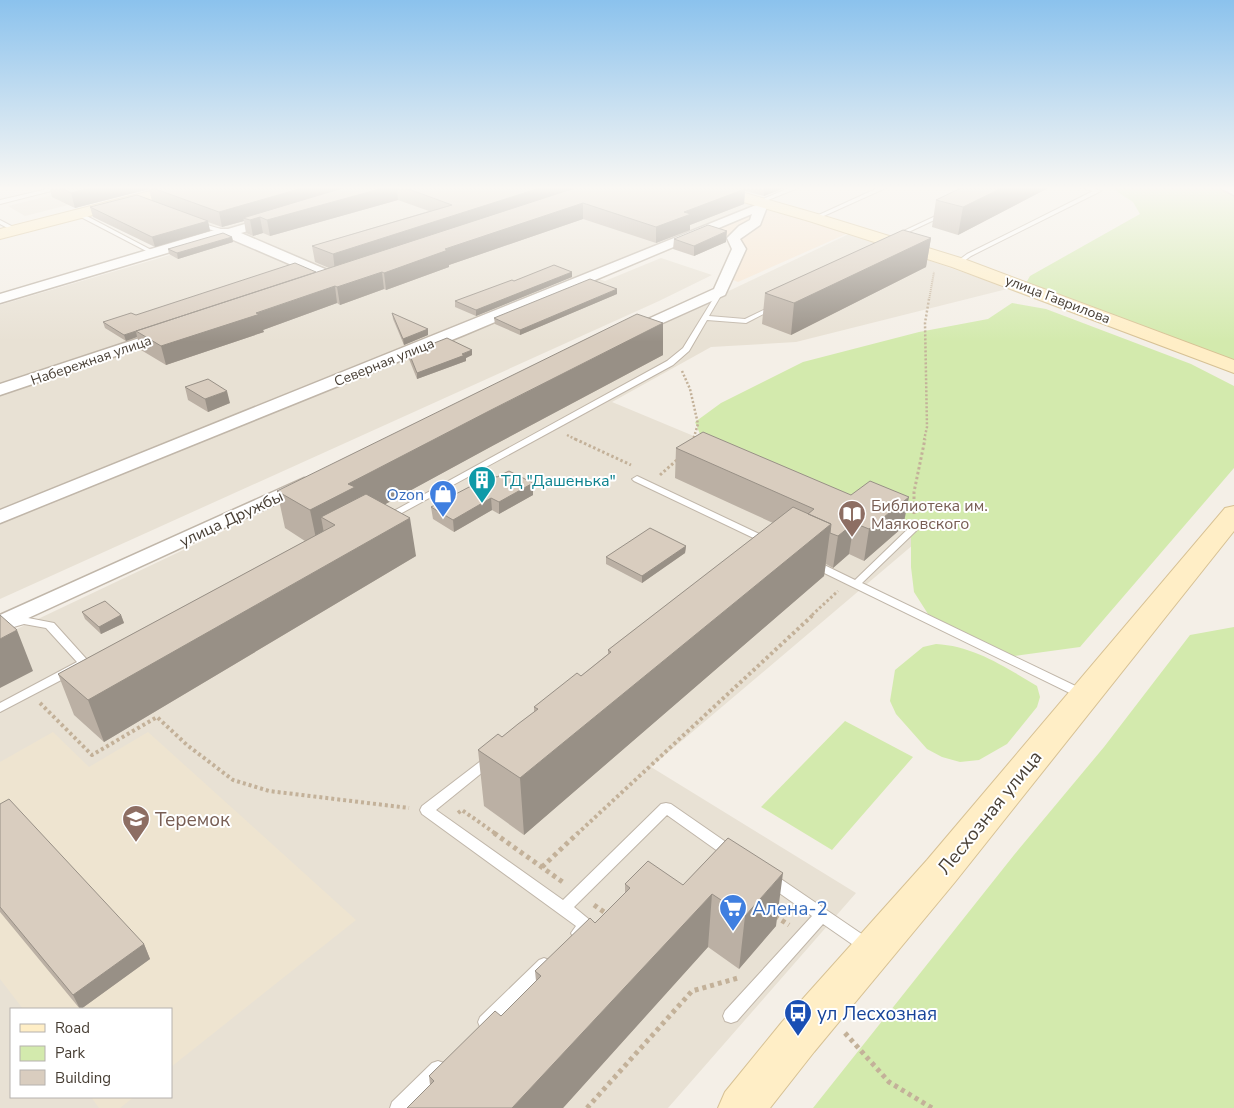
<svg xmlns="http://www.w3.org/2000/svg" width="1234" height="1108" viewBox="0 0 1234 1108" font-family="'Nunito Sans',sans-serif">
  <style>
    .residential { fill: #e8e1d4; fill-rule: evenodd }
    .commercial { fill: #f7e5d1 }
    .education { fill: #eee4d0 }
    .green { fill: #d3eaad }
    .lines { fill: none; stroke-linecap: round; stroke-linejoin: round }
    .lane-casing { stroke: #c0b6a9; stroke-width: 2 }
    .street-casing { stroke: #c0b6a9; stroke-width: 3 }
    .secondary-casing { stroke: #d7c194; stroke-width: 2 }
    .path-far4 { stroke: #c3b199; stroke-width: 2; stroke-dasharray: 1 1; stroke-linecap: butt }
    .path-far3 { stroke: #c3b199; stroke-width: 2.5; stroke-dasharray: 2 2; stroke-linecap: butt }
    .path-far2 { stroke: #c3b199; stroke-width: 3; stroke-dasharray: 2.5 2.5; stroke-linecap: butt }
    .path-far1 { stroke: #c3b199; stroke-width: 4; stroke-dasharray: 3 3; stroke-linecap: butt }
    .path { stroke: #c3b199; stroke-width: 5; stroke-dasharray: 4 4; stroke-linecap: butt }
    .lane { fill: #fff; fill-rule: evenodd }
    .street { fill: #fff; fill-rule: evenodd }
    .secondary { fill: #ffeec6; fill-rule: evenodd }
    .wall { fill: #bbb0a4 }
    .shaded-wall { fill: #989086 }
    .building { fill: #d9cdbf; stroke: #989086 }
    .labels { text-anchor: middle; stroke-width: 4; stroke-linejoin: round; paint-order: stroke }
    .far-street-label { font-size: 14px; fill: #483f35; stroke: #fff }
    .culture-label { font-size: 16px; fill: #0d838f; stroke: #fff; text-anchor: start }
    .shop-label { font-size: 16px; fill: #366cbe; stroke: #fff; text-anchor: end }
    .education-label { font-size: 16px; fill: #785e54; stroke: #fff; text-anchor: start }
    .street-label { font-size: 16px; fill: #483f35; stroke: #fff }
    .near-street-label { font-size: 19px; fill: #483f35; stroke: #fff }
    .near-education-label { font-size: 19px; fill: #785e54; stroke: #fff; text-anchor: start }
    .near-shop-label { font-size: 19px; fill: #366cbe; stroke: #fff; text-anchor: start }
    .near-transit-label { font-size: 19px; fill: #164399; stroke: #fff; text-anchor: start }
  </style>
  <rect width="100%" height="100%" fill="#f4efe7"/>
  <path class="residential" d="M85 187H139L25 216 8 206Z
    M208 187H696L758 206 711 226 693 230 667 240 659 246 588 276 605 281 661 258 712 275 659 301 0 599V305L248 232 200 223Z
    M851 233 982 279 1007 289 796 342 711 347 612 402 927 533 651 767 856 893 668 1108H0V637ZM11 1009H171V1097H11Z"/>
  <path class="commercial" d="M767 205 855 230 738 282 728 278 739 249 733 238 704 229Z"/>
  <path class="education" d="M53 732 89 767 148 732 356 920 171 1067V1009H23L0 979V762Z
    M91 1097H134L120 1108H99Z"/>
  <path class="green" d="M1110 187H1217L1234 194V361L1026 283 1030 276 1140 214 1133 202Z
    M1012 303 1046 309 1191 364 1234 386V468L1080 647 1014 656 983 643 928 614 914 592 911 567V530L854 503 705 446 695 422 721 403 803 362 919 332 988 319Z
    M1234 627V1108H813L1014 855 1104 747 1190 635Z
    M936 644C974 646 1005 667 1037 686L1040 697 1037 707 1007 744 979 760 960 762 942 757 927 749 896 714 890 701 895 670 923 647Z
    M845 721 913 757 832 850 761 807Z"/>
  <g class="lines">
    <defs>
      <path id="lane" d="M56 187H67L0 204V200Z
        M791 187H800L761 203 756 202Z
        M880 187H888L817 219 812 218Z
        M1080 187H1090L1101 191 971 256 960 264 955 263 967 254 1093 191Z
        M77 213H81L157 253 152 254 77 215Z
        M942 213 947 214 898 237 893 236Z
        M0 220 17 229 18 230 13 231 0 224Z
        M197 222 231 232 232 233 229 235 195 225V223Z
        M718 291 723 292 709 316 745 319 772 306 777 307 746 323 707 320 689 351 673 365 389 520H383L381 518 667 361 683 348Z
        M637 476 770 539 772 541 767 544 764 543 634 481 632 479Z
        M915 524 920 527 918 529 862 583 1088 692 1090 695 1088 698H1080L810 566 809 564 814 561 818 562 855 580 912 525Z
        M23 617 54 623 90 663 88 666 0 712V703L77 662 46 628 24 624 0 631V624Z
        M490 755 494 757 496 760 494 763 436 810 563 900 661 804 666 803 671 804 736 849 738 853 736 857 731 859 726 857 667 815 574 907 591 921 593 925C589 933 582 941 573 937L571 933 576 926 422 814 420 810 422 806 486 757Z
        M770 873 775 875 872 941 874 946 872 951 867 952 862 951 823 924 737 1021 731 1023 725 1021 723 1016 725 1011 812 916 765 883 763 879 765 875Z
        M544 958 549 960 552 965 549 970 492 1027 486 1029 480 1027 478 1022 480 1017 539 960Z
        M438 1061 444 1063 446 1069 444 1075 410 1108H390L392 1102 432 1063Z"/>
      <path id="street" d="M1219 187H1234V195Z
        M761 203 767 207 760 225 740 239 746 249 725 295 636 335H626L623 332 626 329 714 289 732 249 727 238 739 226 750 220 752 214 464 335 0 523V510Z
        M272 216 276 217 278 220 276 223 241 233 339 275 341 278 339 281H329L224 236 0 303V294L218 229H228Z
        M167 329 172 331 175 334 172 337 0 395V384Z
        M304 478 311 480 314 484 311 488 0 631V615Z"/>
      <path id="secondary" d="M166 187H192L190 190 0 239V229Z
        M700 187H724L821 215 964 259 1234 360V373L952 267 809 221 702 190Z
        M1234 506V531L955 882 814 1052 770 1108H718L725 1092 782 1022 927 860 1225 508Z"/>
    </defs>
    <use href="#lane" class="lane-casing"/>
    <use href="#street" class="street-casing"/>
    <use href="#secondary" class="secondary-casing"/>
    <path class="path-far4" d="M929 300 934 272"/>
    <path class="path-far3" d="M682 371 690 389 698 424 693 440
      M567 435 577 440
      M924 440 927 427 925 323 929 299"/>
    <path class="path-far2" d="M575 439 631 465
      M693 441 694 439
      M660 475 678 459
      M914 514V492L925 439
      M812 615 838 591"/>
    <path class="path-far1" d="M40 703 92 755 157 717 187 745 233 780 269 791 409 808
      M458 813 462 810 496 834
      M577 834 814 614"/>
    <path class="path" d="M494 833 564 883
      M542 867 578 833
      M594 905 607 914
      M775 916 789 925
      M845 1033 889 1082 932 1108
      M587 1108 692 991 738 978"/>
    <use href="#lane" class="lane"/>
    <use href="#street" class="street"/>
    <use href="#secondary" class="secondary"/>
  </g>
  <path class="wall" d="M49 187H787L764 196 745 191 744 204 690 225V230L656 243 583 219 449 265V267L386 290 384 289 340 305 337 303 263 330 264 332 166 365 141 350 137 337 126 341 105 328 103 322 136 315 316 273 329 268 315 262 312 246 429 211 398 200 270 236 263 233 253 236 246 233 244 221 222 227 208 222 210 231 155 247 93 217 90 207 152 201 149 189 75 208 52 197Z
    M1050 187 958 235 932 227 936 200Z
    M232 237 233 242 178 259 169 254 168 249Z
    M931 238 926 267 791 335 762 324 765 293Z
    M674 239 726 242 694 256 673 249Z
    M572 277 476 316 455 307V301L514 281Z
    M617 294 520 335 495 324 494 318Z
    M392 313 428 329V335L404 345 393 319Z
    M663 323V355L494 445 385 504 416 556 104 742 74 715 58 674 305 541 285 528 277 491Z
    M409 353 472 355 466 358V361L417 379 409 359Z
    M185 387 230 403 208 412 188 400Z
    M676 448 903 527 864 561 849 554 833 568 826 564 824 576 524 835 484 806 478 750 502 737 534 712V707L581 676 608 654V650L773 523 675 478Z
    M497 477 533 483V495L499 514 492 510 454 532 433 519 431 507Z
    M686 546 685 553 642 583 606 564V557Z
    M82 612 121 615 124 623 101 634 85 619Z
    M0 804 144 944 150 959 81 1009H80L0 912Z
    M728 838 776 926 739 969 708 947 563 1108H407L430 1085 429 1076 501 1016 536 981 535 971 595 923 625 893V884L683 885Z"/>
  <path class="shaded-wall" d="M94 187H149V189L75 208 71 193Z
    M306 187H360L243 218 244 221 222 227 219 212Z
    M387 187H397L398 200 270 236 267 220Z
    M543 187H589L335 271 333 254Z
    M764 187H787L764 196Z
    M1004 187H1050L958 235 963 207Z
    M745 189 744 204 690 225V230L656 243V227L684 212Z
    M583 203V219L449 265V267L386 290 384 273 445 249Z
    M260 217 263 233 253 236 250 220Z
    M208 221 210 231 155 247 152 237Z
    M727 231 726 242 694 256V246Z
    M232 237 233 242 178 259 177 253Z
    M931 238 926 267 791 335 794 303Z
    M316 272 136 331 137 337 126 341 124 335Z
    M382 272 384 289 340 305 337 287Z
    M572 272V277L476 316V310Z
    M335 286 337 303 263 330 264 332 166 365 161 346Z
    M617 289V294L520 335V330Z
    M663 323V355L494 445 360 518 335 525 321 517 326 544 318 548 310 510 348 484 491 410Z
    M428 329V335L404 345 403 339Z
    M472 350V355L466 358V361L417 379V373Z
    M227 391 230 403 208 412 205 399Z
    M533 483V495L499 514V502Z
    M909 497 903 527 864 561 869 529Z
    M491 498 492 510 454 532 453 520Z
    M410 518 416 556 104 742 88 700Z
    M854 523 849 554 833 568 838 536Z
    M831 524 824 576 524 835 520 778Z
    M686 546 685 553 642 583V576Z
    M121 615 124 623 101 634 99 627Z
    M17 630 33 671 0 688V639Z
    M783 873 776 926 739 969 745 916Z
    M712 894 708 947 563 1108H512Z
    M144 944 150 959 81 1009H80L73 995Z"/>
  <path class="building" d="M59 187H94L71 193Z
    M150 187H306L219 212Z
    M346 187H387L267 220 260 217 250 220 243 218Z
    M403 187H543L333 254 312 246 452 205Z
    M578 187H739L745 189 684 212 691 214 656 227 583 203 445 249 448 250 384 273 382 272 337 287 335 286 256 313 260 314 161 346 136 331Z
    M963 187H1004L963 207 936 200Z
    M137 195 208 221 152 237 90 207Z
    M708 225 727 231 694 246 674 239Z
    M903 230 931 238 794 303 765 293Z
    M223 233 232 237 177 253 168 249Z
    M295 263 316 272 124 335 103 322 131 313 136 315Z
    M554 265 572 272 476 310 455 301 512 280 514 281Z
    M590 279 617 289 520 330 494 318Z
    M392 313 428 329 403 339Z
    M637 314 663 323 491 410 348 484 355 487 310 510 277 491Z
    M447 338 472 350 462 354 465 355 417 373 409 353Z
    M208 379 227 391 205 399 185 387Z
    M703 432 851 495 870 481 909 497 869 529 854 523 838 536 830 533 831 524 808 514 814 509 676 448Z
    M509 471 533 483 499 502 491 498 453 520 431 507 492 475 497 477Z
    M366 494 410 518 88 700 58 674 335 525 321 517Z
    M793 507 831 524 520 778 478 750 498 734 502 737 518 724 538 709 534 707 577 673 581 676 611 652 608 650Z
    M650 528 686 546 642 576 606 557Z
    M105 601 121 615 99 627 82 612Z
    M0 615 17 630 0 639Z
    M9 799 144 944 73 995 0 907V804Z
    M728 838 783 873 745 916 712 894 512 1108H407L434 1081 429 1076 495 1011 501 1016 541 976 535 971 590 918 595 923 630 888 625 884 648 861 683 885Z"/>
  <linearGradient id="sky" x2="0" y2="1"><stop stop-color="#8bc2ed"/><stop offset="0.55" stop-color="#faf8f4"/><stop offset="1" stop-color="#faf8f4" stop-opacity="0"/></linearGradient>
  <rect width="1234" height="342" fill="url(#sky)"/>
  <defs>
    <symbol id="building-pin" viewBox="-11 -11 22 30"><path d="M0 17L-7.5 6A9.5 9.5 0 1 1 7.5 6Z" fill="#0f9aa8" stroke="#fff"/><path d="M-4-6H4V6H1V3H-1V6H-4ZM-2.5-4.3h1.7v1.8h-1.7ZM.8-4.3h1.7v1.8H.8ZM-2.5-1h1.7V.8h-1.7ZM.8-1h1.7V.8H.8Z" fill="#fff"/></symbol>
    <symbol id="shop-pin" viewBox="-11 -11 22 30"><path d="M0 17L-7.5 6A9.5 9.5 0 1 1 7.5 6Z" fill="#3f7fe0" stroke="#fff"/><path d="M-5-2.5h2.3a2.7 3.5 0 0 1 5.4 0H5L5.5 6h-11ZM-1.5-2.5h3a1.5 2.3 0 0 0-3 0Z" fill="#fff"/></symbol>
    <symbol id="library-pin" viewBox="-11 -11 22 30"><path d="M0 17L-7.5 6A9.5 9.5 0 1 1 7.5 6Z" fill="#8d6e63" stroke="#fff"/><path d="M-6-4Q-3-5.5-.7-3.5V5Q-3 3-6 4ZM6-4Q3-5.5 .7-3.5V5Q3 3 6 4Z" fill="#fff"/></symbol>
    <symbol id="school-pin" viewBox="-11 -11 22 30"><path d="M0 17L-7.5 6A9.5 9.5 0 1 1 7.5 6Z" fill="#8d6e63" stroke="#fff"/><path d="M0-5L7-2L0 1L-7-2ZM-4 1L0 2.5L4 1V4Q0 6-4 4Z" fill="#fff"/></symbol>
    <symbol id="supermarket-pin" viewBox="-11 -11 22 30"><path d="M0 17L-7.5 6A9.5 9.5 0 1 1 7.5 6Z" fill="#3f7fe0" stroke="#fff"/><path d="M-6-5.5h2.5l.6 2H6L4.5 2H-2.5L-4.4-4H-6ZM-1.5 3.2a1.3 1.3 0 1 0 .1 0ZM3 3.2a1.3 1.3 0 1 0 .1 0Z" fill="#fff"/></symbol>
    <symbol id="bus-pin" viewBox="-11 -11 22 30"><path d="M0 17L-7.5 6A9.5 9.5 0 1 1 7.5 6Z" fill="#1a4fb4" stroke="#fff"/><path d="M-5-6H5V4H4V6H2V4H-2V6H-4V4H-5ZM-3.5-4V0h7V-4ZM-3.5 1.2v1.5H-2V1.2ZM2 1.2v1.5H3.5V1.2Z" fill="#fff"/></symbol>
  </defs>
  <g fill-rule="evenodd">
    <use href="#building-pin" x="466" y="464" width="32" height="43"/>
    <use href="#shop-pin" x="427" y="478" width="32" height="43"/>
    <use href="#library-pin" x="836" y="498" width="32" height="43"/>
    <use href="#school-pin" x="120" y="803" width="32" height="43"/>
    <use href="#supermarket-pin" x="717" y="892" width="32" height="43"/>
    <use href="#bus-pin" x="782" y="997" width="32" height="43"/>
  </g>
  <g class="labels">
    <g class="far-street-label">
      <text transform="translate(1058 299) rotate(21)" y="5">улица Гаврилова</text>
      <text transform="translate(91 360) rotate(-19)" y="5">Набережная улица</text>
      <text transform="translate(384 362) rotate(-22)" y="5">Северная улица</text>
    </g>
    <g class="culture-label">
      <text x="501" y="486">ТД "Дашенька"</text>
    </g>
    <g class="shop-label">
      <text x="424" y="500">Ozon</text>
    </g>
    <g class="education-label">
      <text x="871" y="511">Библиотека им.<tspan x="871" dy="18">Маяковского</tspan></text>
    </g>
    <g class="street-label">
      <text transform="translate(231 518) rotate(-25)" y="6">улица Дружбы</text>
    </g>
    <g class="near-street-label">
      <text transform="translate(989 812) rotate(-51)" y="7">Лесхозная улица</text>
    </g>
    <g class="near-education-label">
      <text x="155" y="826">Теремок</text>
    </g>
    <g class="near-shop-label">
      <text x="752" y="915">Алена-2</text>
    </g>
    <g class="near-transit-label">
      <text x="817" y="1020">ул Лесхозная</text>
    </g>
  </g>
  <rect x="10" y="1008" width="162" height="90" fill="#ffffff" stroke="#b6b2ae"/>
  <rect x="20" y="1024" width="25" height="8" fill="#ffeec6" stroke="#b6b2ae"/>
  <text x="55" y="1033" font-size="15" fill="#483f35">Road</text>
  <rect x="20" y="1046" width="25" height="15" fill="#d3eaad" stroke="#b6b2ae"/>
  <text x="55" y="1058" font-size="15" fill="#483f35">Park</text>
  <rect x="20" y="1070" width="25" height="15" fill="#d9cdbf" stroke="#b6b2ae"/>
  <text x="55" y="1083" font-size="15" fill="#483f35">Building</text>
</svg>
